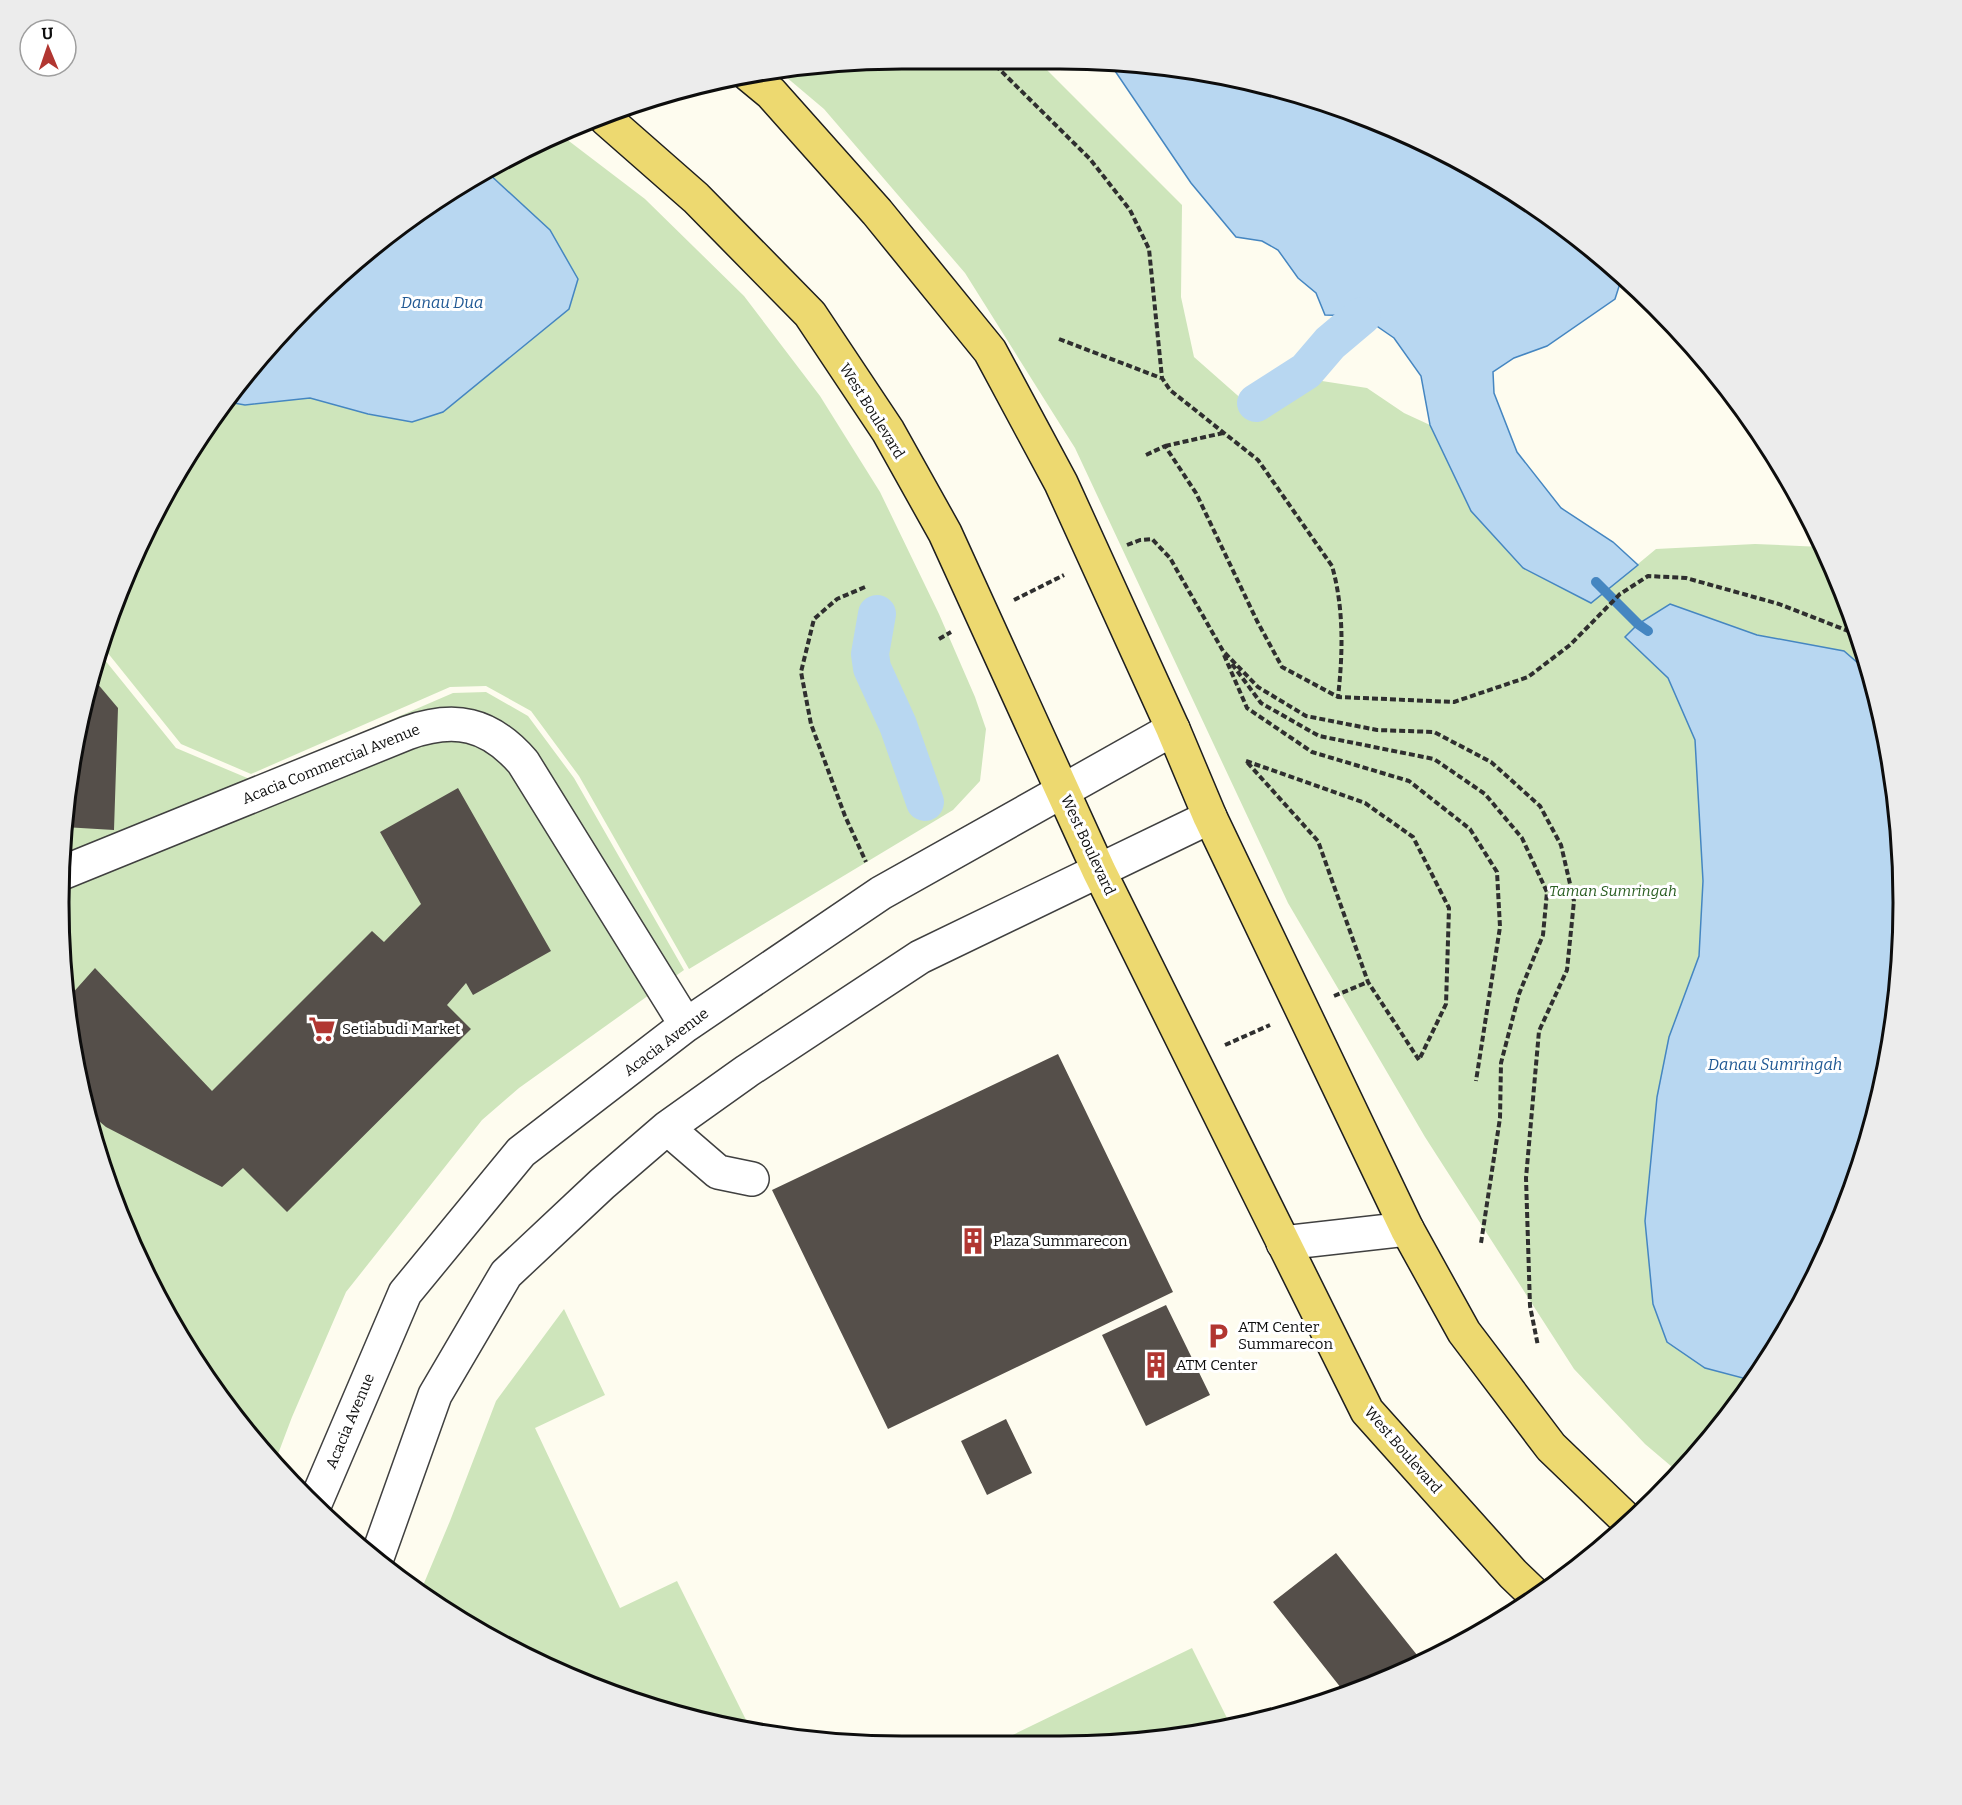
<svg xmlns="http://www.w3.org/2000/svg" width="1962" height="1805" viewBox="0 0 1962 1805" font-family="Bitter,serif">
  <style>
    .green { fill: #cee5bb }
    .water { fill: #b8d7f1; stroke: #4586c1; stroke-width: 1.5 }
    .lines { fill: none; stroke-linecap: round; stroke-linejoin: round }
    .stream { stroke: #4586c1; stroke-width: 10 }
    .canal { stroke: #b8d7f1; stroke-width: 38 }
    .building { fill: #554f4a }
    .minor-casing { stroke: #404040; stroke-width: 36 }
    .major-casing { stroke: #1e1e1e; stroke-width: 36 }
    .path { stroke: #2f2f2f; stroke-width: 4; stroke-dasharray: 6 3; stroke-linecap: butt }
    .minor { stroke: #fff; stroke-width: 33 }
    .major { stroke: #edd970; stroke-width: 33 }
    .labels { text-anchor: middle; stroke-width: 6; stroke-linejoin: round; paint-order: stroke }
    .street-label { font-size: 15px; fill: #0d0d0d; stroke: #fff }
    .park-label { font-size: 15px; font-style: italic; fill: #2b5f23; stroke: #fff }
    .poi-label { font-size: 15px; fill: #0d0d0d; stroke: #fff; text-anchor: start }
    .water-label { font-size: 16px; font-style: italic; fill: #215994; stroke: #fff }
    .rim { fill: none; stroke: #0d0d0d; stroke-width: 3 }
  </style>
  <rect width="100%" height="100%" fill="#fefcef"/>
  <path class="green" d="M903 59 1037 60 1182 205 1181 297 1194 357 1262 417 1322 381 1367 388 1404 413 1430 425 1471 511 1523 568 1591 603 1656 549 1755 544 1822 547 1839 580 1887 738 1903 903 1887 1067 1839 1226 1761 1372 1678 1472 1645 1444 1574 1369 1425 1137 1288 903 1075 448 965 273 824 109 779 71Z
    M561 135 645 199 744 296 820 396 880 492 939 614 975 697 986 729 980 781 953 810 689 969 579 776 531 711 486 686 450 687 251 774 181 744 103 647 171 481 268 346 389 233 530 145Z
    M100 654 176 748 252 780 453 693 486 692 528 716 574 778 684 970 519 1088 482 1120 346 1292 292 1417 275 1462 201 1372 123 1225 75 1067 60 848 87 684Z
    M564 1309 605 1395 535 1428 620 1608 677 1581 751 1730 632 1702 480 1633 422 1588 450 1521 496 1401Z
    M1192 1648 1232 1728 1224 1730 1060 1746 992 1745Z"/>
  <path class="water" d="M1113 60 1224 75 1383 123 1529 201 1622 277 1615 299 1547 346 1514 358 1493 372 1494 393 1517 452 1561 508 1613 542 1638 565 1591 603 1523 568 1471 511 1430 425 1421 376 1394 338 1362 316 1325 315 1316 293 1298 278 1278 250 1262 241 1236 237 1191 183 1113 68Z
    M487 172 550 230 578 279 569 309 443 412 412 422 368 414 310 398 245 405 228 402 268 346 389 233Z
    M1670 604 1757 635 1844 651 1867 671 1887 738 1903 903 1887 1067 1839 1226 1761 1372 1754 1381 1705 1368 1667 1342 1653 1304 1645 1221 1657 1097 1669 1037 1699 956 1703 881 1695 740 1668 678 1625 637 1638 624Z"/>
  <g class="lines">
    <path class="stream" d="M1596 582 1638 624 1648 631"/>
    <path class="canal" d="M1256 403 1306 371 1330 343 1362 316
      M877 614 870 654 872 668 898 725 925 802"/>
  </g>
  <path class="building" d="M91 676 118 708 114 830 64 827 87 684Z
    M458 788 551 951 473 995 466 983 447 1005 471 1029 287 1212 243 1168 222 1187 106 1127 88 1112 75 1067 70 996 95 968 212 1091 372 931 384 942 421 904 380 832Z
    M1058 1054 1173 1292 888 1429 772 1190Z
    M1166 1305 1210 1395 1146 1426 1102 1335Z
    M1006 1419 1032 1473 987 1495 961 1441Z
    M1336 1553 1421 1660 1382 1682 1345 1693 1273 1602Z"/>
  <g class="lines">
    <defs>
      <path id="minor" d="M62 873 407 733C455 716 489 723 523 762L686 1025
        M667 1128 718 1172 752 1179
        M1283 1243 1407 1229
        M314 1506 405 1293 521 1152 686 1025 881 893 1173 729
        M378 1555 435 1395 506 1274 602 1184 667 1128 747 1071 920 957 1210 817"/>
      <path id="major" d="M748 74 771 93 877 212 990 351 1061 483 1173 729 1210 817 1407 1229 1464 1332 1551 1447 1629 1522
        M606 119 696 198 810 314 888 431 945 533 1099 871 1367 1411 1513 1574 1537 1597"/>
    </defs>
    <use href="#minor" class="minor-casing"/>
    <use href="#major" class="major-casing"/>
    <path class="path" d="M989 59 1090 159 1130 210 1149 249 1162 378 1170 390 1258 460 1332 566C1344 608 1343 653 1338 697
      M1059 339 1161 378
      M1165 446 1223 433
      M1146 455 1165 446 1196 493 1257 621 1282 667 1338 697 1454 702 1528 677 1570 645 1620 594 1648 576 1686 578 1779 604 1856 634
      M1127 545 1140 540 1152 539 1170 558 1223 651 1258 687 1306 716 1377 730 1434 732 1491 762 1540 806 1561 845 1574 901 1567 970 1539 1031 1526 1178 1530 1306 1538 1346
      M865 587 837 599 814 619 801 672 811 724 845 816 866 862
      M1014 600 1064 575
      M939 639 951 632
      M1224 655 1247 708 1312 752 1409 781 1470 829 1497 872 1500 927 1476 1081
      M1232 664 1261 703 1319 736 1434 759 1485 794 1522 838 1547 892 1543 935 1519 994 1501 1063 1500 1118 1481 1243
      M1246 761 1365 803 1413 837 1449 908 1446 1004 1419 1060 1368 982 1318 841Z
      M1334 996 1368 982
      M1225 1045 1270 1025"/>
    <use href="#minor" class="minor"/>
    <use href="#major" class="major"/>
  </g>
  <defs>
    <symbol id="supermarket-bare" viewBox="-9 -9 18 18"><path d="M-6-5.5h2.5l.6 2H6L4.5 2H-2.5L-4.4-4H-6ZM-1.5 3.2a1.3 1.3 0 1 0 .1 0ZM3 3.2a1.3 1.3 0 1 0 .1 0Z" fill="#b13631" stroke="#fff" stroke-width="2.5" paint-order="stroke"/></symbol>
    <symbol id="building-bare" viewBox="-9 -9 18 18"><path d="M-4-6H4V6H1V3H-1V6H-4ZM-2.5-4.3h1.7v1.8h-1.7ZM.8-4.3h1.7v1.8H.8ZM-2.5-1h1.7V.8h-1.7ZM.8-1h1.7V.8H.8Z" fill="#b13631" stroke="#fff" stroke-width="2.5" paint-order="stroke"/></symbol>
    <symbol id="parking-bare" viewBox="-9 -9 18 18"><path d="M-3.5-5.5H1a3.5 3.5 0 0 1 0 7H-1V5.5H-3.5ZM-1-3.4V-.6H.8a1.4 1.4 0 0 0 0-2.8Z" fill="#b13631" stroke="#fff" stroke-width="2.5" paint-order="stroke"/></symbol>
  </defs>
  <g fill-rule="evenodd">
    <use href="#supermarket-bare" x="303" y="1010" width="38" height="38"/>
    <use href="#building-bare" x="954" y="1222" width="38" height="38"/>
    <use href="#parking-bare" x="1199" y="1317" width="38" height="38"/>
    <use href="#building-bare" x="1137" y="1346" width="38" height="38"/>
  </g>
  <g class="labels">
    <g class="street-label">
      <text transform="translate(872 411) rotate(58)" y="5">West Boulevard</text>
      <text transform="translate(331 764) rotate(-22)" y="5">Acacia Commercial Avenue</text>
      <text transform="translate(1088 845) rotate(65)" y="5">West Boulevard</text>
      <text transform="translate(666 1042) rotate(-37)" y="5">Acacia Avenue</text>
      <text transform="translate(350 1421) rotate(-67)" y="5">Acacia Avenue</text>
      <text transform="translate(1403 1450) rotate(49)" y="5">West Boulevard</text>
    </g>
    <g class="park-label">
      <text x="1613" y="896">Taman Sumringah</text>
    </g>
    <g class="poi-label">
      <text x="342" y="1034">Setiabudi Market</text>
      <text x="993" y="1246">Plaza Summarecon</text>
      <text x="1238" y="1332">ATM Center<tspan x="1238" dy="17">Summarecon</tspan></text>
      <text x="1176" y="1370">ATM Center</text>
    </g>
    <g class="water-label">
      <text x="442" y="308">Danau Dua</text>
      <text x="1775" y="1070">Danau Sumringah</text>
    </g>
  </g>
  <path d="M0 0H1962V1805H0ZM902 69H1060A833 833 0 0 1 1893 902V903A833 833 0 0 1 1060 1736H902A833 833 0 0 1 69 903V902A833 833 0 0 1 902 69Z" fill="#ececec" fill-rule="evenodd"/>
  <path class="rim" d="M902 69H1060A833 833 0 0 1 1893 902V903A833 833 0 0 1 1060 1736H902A833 833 0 0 1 69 903V902A833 833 0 0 1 902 69Z"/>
  <g transform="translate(48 48) rotate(358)"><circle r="28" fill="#ffffff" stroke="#9e9e9e" stroke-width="1.5"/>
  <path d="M0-4.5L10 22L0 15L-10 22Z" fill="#b13631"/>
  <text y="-9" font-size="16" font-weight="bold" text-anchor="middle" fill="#0d0d0d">U</text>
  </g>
</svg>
